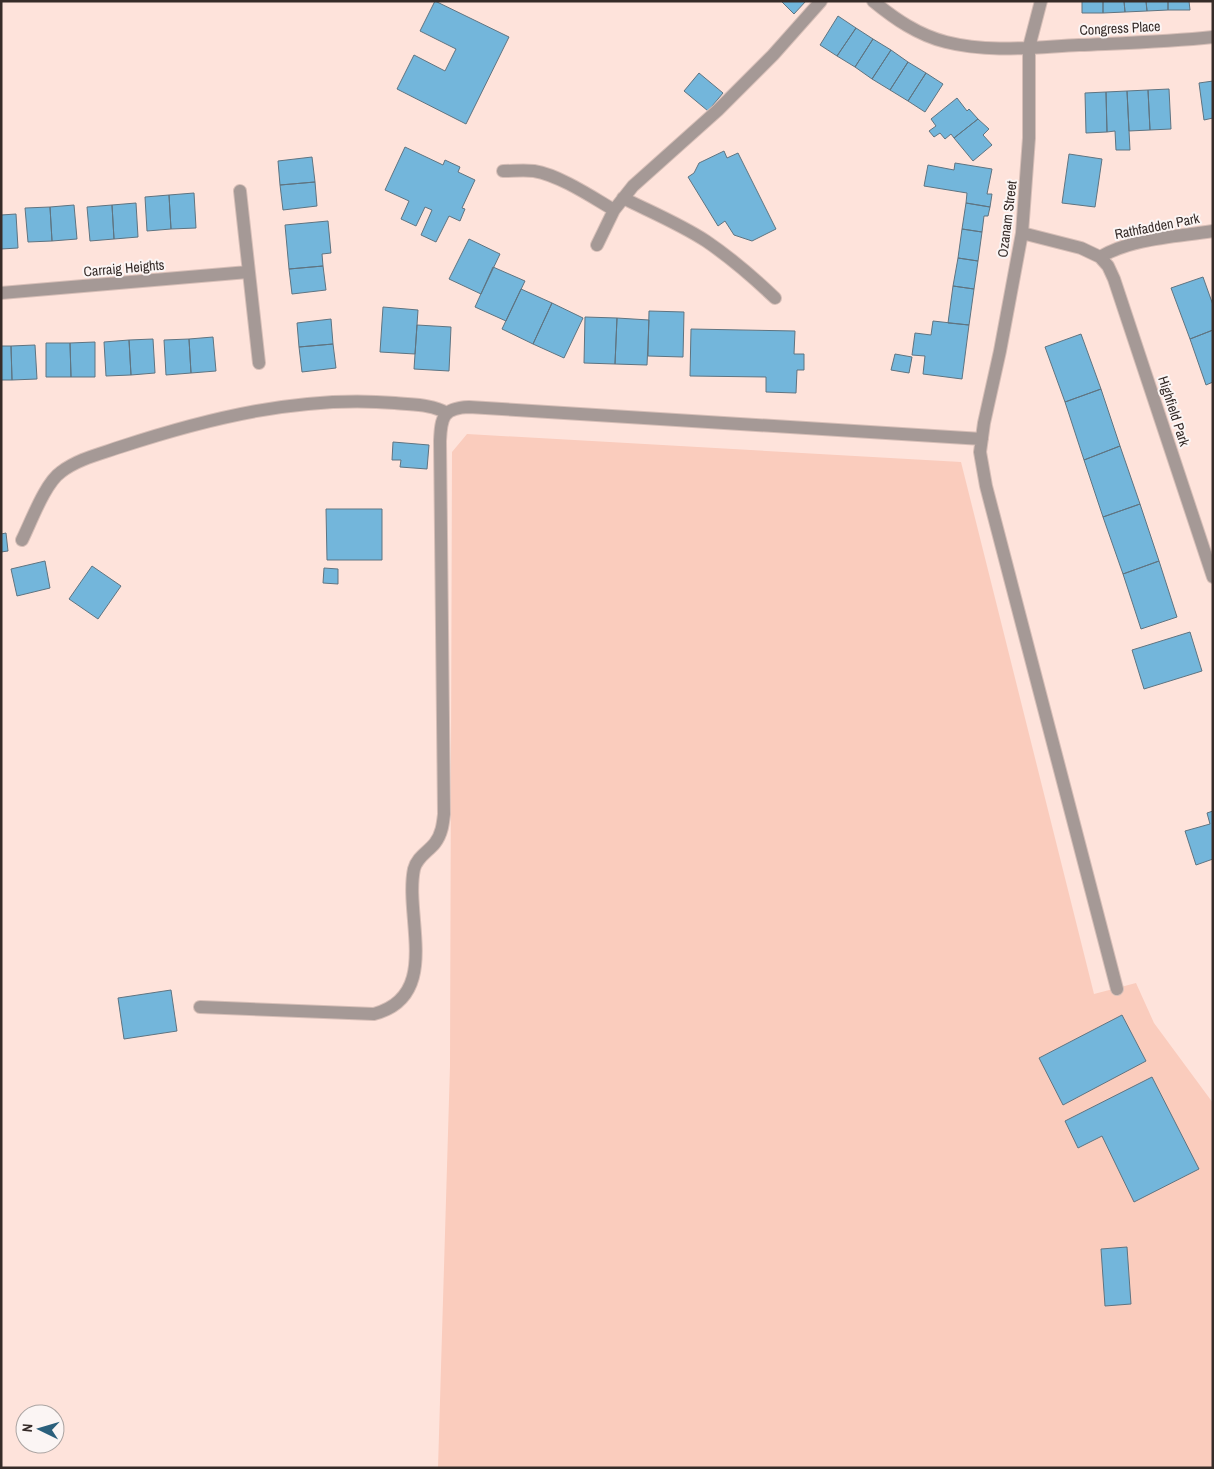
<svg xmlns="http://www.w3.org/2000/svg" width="1214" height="1469" viewBox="0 0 1214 1469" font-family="'Archivo Narrow',sans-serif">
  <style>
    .green { fill: #faccbd }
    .building { fill: #73b6db; stroke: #5f7481 }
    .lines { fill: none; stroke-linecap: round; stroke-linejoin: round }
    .minor-casing { stroke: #d6beb7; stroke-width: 14 }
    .minor { stroke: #a59996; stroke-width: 12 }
    .labels { text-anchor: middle; stroke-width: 4; stroke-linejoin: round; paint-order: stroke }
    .street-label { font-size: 14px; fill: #362c29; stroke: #fbf5f4 }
  </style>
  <rect width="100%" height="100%" fill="#fee3db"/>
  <path class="green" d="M467 434 961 462 1094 994 1136 983 1154 1023 1213 1103V1468H438L450 1066 452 452Z"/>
  <path class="building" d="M435 1 509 37 466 124 397 89 414 55 445 71 456 49 420 31Z
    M781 1H806L794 14Z
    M1082 1H1103V13H1082Z
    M1103 1H1124L1125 12 1103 13Z
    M1124 1H1146L1147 11 1125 12Z
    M1146 1H1168V10L1147 11Z
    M1168 1H1189L1190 10H1168Z
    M838 16 856 28 837 56 820 45Z
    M856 28 873 39 855 67 837 56Z
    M873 39 891 50 872 79 855 67Z
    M891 50 908 62 890 90 872 79Z
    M908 62 926 73 908 101 890 90Z
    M699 73 723 93 708 111 684 91Z
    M926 73 943 84 925 112 908 101Z
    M1213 81V118L1204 120 1199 83Z
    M1169 89 1171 129 1150 130 1148 90Z
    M1148 90 1150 130 1129 131 1127 91Z
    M1127 91 1130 150H1116L1115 131 1107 132 1106 92Z
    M1106 92 1107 132 1086 133 1085 93Z
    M957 98 967 111 969 109 978 119 954 138 951 134 945 139 940 133 934 137 929 131 936 126 931 119Z
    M978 119 989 129 983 135 992 145 973 161 954 138Z
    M405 147 443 165 445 160 460 167 458 172 475 180 462 208 465 209 460 221 449 216 436 242 421 235 432 210 425 207 416 226 401 219 409 201 385 190Z
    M724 151 727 158 738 153 776 229 752 241 734 235 725 221 718 226 688 177 694 173 699 163Z
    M1069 154 1102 159 1095 207 1062 203Z
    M312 157 315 182 280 185 278 161Z
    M955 163 992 169 987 194H992L990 207 966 203 967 193 924 186 928 165 954 170Z
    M315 182 317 206 283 210 280 185Z
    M194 193 196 228 171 229 169 195Z
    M169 195 171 229 147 231 145 197Z
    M136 203 138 237 114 239 112 205Z
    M966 203 990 207 988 216H984L982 232 962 229Z
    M74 205 77 239 52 241 50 207Z
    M112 205 114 239 90 241 87 207Z
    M50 207 52 241 28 242 25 208Z
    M16 214 18 248 1 249V215Z
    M328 221 331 253 322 254 323 266 289 269 285 225Z
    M962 229 982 232 978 261 958 258Z
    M469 239 500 254 481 294 449 279Z
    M958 258 978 261 974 289 953 286Z
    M323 266 326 290 292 294 289 269Z
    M493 267 525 281 506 321 475 307Z
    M1203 277 1213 305V330L1190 339 1171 288Z
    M953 286 974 289 969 325 948 323Z
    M521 289 552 303 533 344 502 329Z
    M552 303 583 318 564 358 533 344Z
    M383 307 418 310 415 354 380 352Z
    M649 311 684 312 683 357 648 356Z
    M585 317 617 318 615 364 584 363Z
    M617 318 649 320 647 365 615 364Z
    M331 319 333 344 299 347 297 323Z
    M933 321 969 325 962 379 923 374 925 356 912 355 915 333 931 335Z
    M417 325 451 327 449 371 414 369Z
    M691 329 795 331 794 354H804V370H797L796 393 766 392V377L690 376Z
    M1213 330V382L1206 385 1190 339Z
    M1081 334 1101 389 1065 402 1045 347Z
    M213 337 216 371 191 373 189 339Z
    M153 339 155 373 131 375 129 340Z
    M189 339 191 373 166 375 164 340Z
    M129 340 131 375 106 376 104 342Z
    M95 342V377H71L70 343Z
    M46 343H70L71 377H46Z
    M333 344 336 368 302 372 299 347Z
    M35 345 37 379 12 380 11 346Z
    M1 346H11L12 380H1Z
    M895 354 912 357 909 373 891 370Z
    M1101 389 1120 446 1084 460 1065 402Z
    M393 442 429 445 427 469 400 467 401 460H392Z
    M1120 446 1140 504 1103 517 1084 460Z
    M1140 504 1159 561 1123 574 1103 517Z
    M326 509H382V560H327Z
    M6 533 8 551 1 552V534Z
    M45 561 50 588 17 596 11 569Z
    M1159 561 1177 617 1141 629 1123 574Z
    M92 566 121 586 98 619 69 599Z
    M324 568 338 569V584L323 583Z
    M1190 632 1202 671 1144 689 1132 650Z
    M1213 811V859L1196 865 1185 831 1210 824 1207 813Z
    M171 990 177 1031 124 1039 118 998Z
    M1122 1015 1146 1061 1063 1105 1039 1058Z
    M1152 1077 1199 1169 1134 1202 1102 1136 1078 1148 1065 1121Z
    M1127 1247 1131 1304 1105 1306 1101 1249Z"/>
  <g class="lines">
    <defs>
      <path id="minor" d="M873 1C895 19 918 35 946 42 989 53 1035 47 1079 45 1124 43 1168 42 1213 37
        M1041 1 1029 47V138L1022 233 1000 351 984 423 980 452 986 486 1117 989
        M503 171C513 171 524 170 534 171 559 175 592 197 614 210
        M240 191 259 363
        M623 198C651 212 680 224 706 241 731 258 753 277 775 298
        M1022 233 1081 248 1100 257C1133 238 1175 237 1213 231
        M597 245 614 210 633 186 718 110 773 55 821 1
        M1100 257 1108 266 1114 279 1213 577
        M1 293 248 272
        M22 540C31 522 45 483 61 472 78 459 100 454 120 447 208 418 302 395 395 403 413 405 431 404 447 413
        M200 1007 374 1014C442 996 404 917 414 869 417 857 428 852 435 843 442 834 443 823 444 814L440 441C441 417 443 408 469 407L982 439"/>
    </defs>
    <use href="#minor" class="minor-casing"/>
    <use href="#minor" class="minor"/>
  </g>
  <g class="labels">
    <g class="street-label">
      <text transform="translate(1120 28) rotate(-3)" y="5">Congress Place</text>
      <text transform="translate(1007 219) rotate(-83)" y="5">Ozanam Street</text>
      <text transform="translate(1157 226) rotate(-11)" y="5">Rathfadden Park</text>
      <text transform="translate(124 268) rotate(-5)" y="5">Carraig Heights</text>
      <text transform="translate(1174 411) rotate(72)" y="5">Highfield Park</text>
    </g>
  </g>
  <rect width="1214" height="1469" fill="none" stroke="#362c29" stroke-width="5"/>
  <g transform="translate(40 1429) rotate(275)"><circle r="24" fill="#fbf5f4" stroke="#aca5a3"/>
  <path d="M0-4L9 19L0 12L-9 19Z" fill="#2b607c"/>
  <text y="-8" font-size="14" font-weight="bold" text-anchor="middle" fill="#362c29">N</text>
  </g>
</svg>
